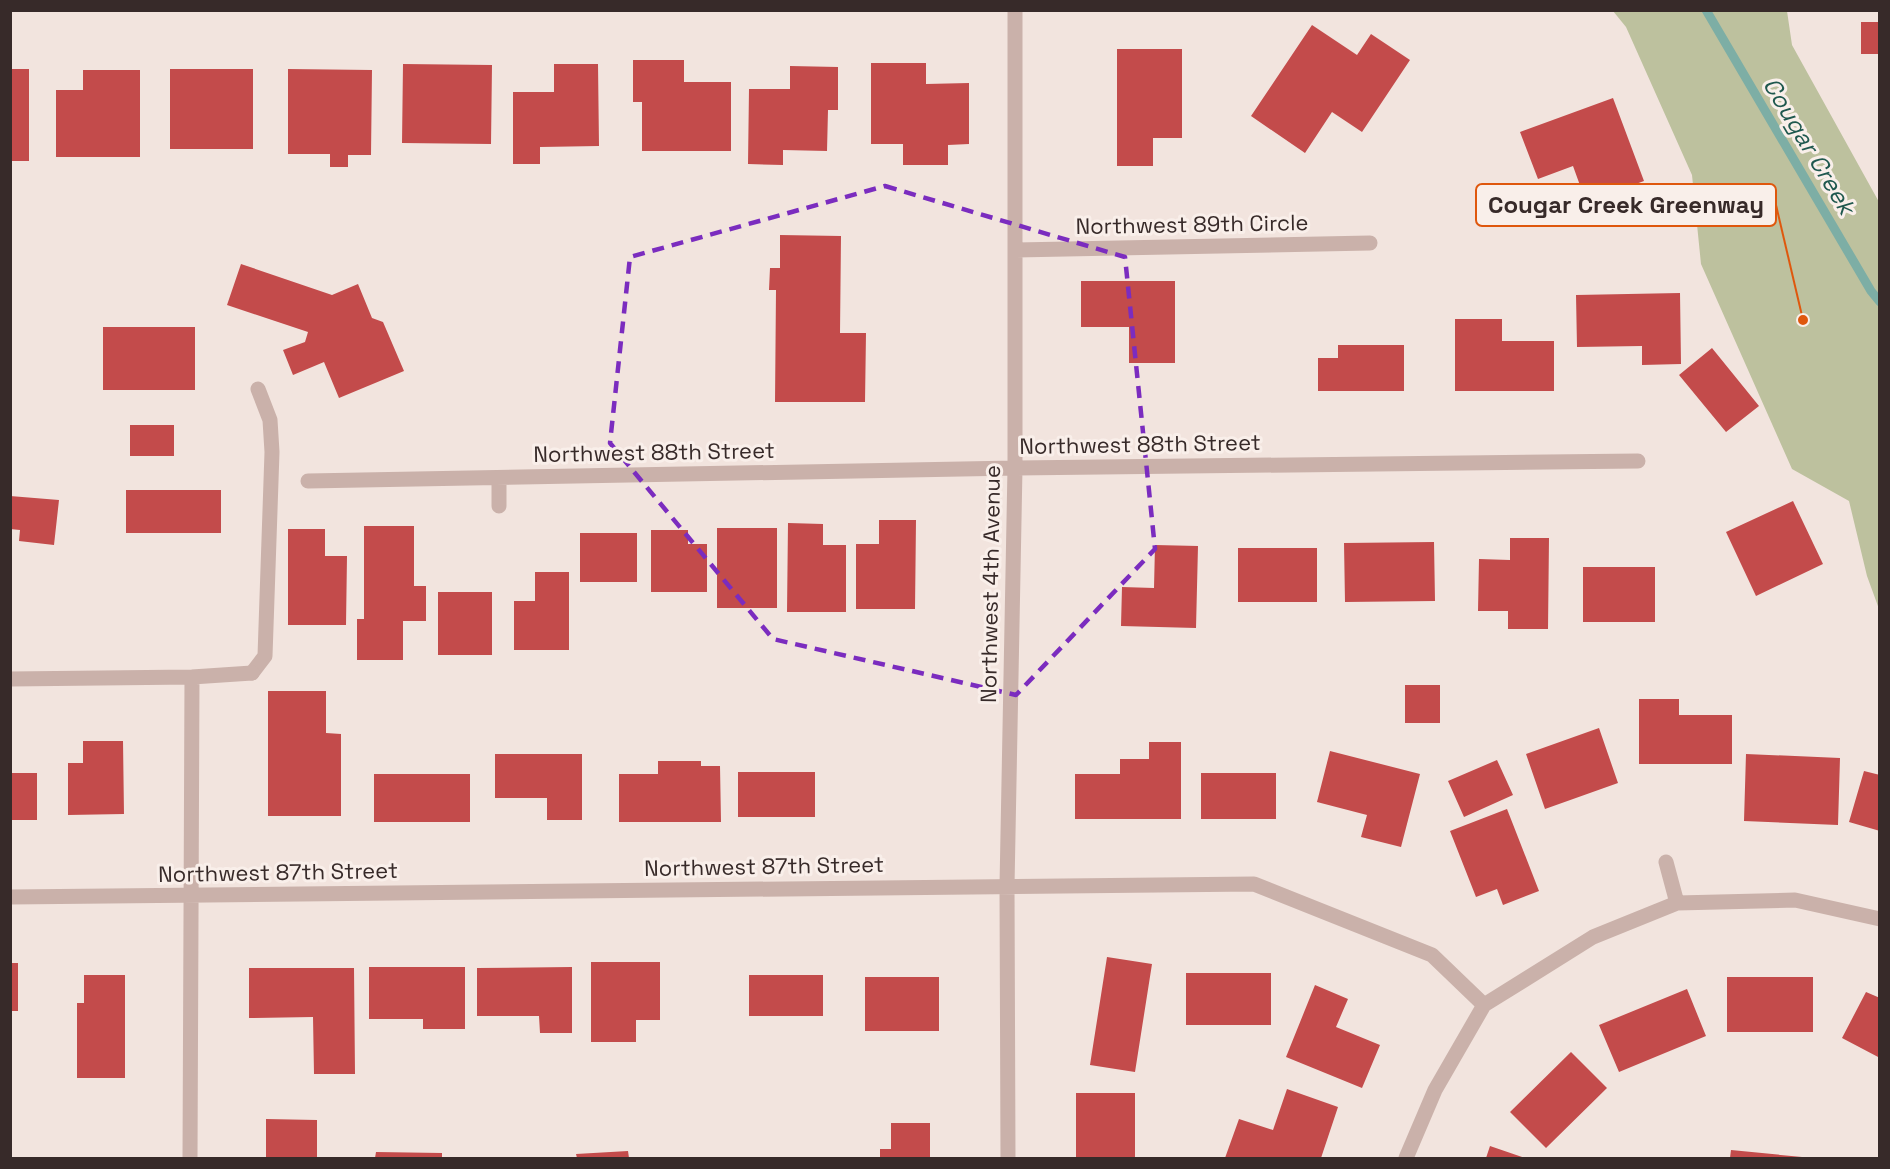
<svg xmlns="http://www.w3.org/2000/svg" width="1890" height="1169" viewBox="0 0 1890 1169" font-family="'Space Grotesk',sans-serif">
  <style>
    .green { fill: #bdc19e }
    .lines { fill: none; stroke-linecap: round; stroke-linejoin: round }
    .stream { stroke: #7daea5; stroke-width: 9 }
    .building { fill: #c34b4b }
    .lane { stroke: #cab1aa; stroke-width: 15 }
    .street { stroke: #cab1aa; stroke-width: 15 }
    .marked { fill: none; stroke: #7b2cbf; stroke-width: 4.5; stroke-dasharray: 12 8; stroke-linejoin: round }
    .labels { text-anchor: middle; stroke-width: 6; stroke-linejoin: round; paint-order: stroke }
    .street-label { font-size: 22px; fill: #372a29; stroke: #f9efea }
    .water-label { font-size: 24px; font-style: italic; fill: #1f584e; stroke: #f9efea }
    .leader { fill: none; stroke: #df570d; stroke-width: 2 }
    .callout-dot { fill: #df570d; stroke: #f9efea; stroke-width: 2 }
    .callout { fill: #f9efea; stroke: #df570d; stroke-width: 2 }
    .callout-label { font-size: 24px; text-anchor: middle; font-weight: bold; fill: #372a29 }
  </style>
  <rect width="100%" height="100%" fill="#f2e4de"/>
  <path class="green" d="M1613 11H1787L1792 45 1879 202V609L1867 576 1849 501 1792 469 1701 264 1692 175 1626 27Z"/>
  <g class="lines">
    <path class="stream" d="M1706 10 1871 291 1880 302"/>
  </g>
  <path class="building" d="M1861 22H1880V54H1861Z
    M1312 25 1357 55 1371 34 1410 60 1362 132 1332 112 1305 153 1251 116Z
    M1117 49H1182V138H1153V166H1117Z
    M633 60H684V82H731V151H642V102H633Z
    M871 63H926V84L969 83V144L948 145V165H903V144H871Z
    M403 64 492 65 491 144 402 143Z
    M554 64H598L599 146 540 147V164H513V92H554Z
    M790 66 838 67V110H828L827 151 783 150V165L748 164 749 89H790Z
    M10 69H29V161H10Z
    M170 69H253V149H170Z
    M288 69 372 70 371 155H348V167H330V154H288Z
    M83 70H140V157H56V90H83Z
    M1613 98 1644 181 1586 202 1573 166 1538 179 1520 132Z
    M780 235 841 236 840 333H866L865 402H775L776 290H769L770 268H780Z
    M241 264 332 295 358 284 372 318 383 322 404 371 339 398 324 362 293 375 283 350 305 342 308 332 227 305Z
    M1081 281H1175V363H1129V327H1081Z
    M1680 293 1681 364 1642 365V346L1577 347 1576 295Z
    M1455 319H1502V341H1554V391H1455Z
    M103 327H195V390H103Z
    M1338 345H1404V391H1318V358H1338Z
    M1712 348 1759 406 1726 432 1679 375Z
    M130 425H174V456H130Z
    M126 490H221V533H126Z
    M10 496 59 500 54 545 19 541 20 530 10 529Z
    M1793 501 1823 564 1756 596 1726 532Z
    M879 520H916L915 609H856V544H879Z
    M788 523 823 524V545H846V612H787Z
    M364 526H414V586H426V621H403V660H357V619H364Z
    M717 528H777V608H717Z
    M288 529H325V556H347L346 625H288Z
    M651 530H688V544H707V592H651Z
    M580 533H637V582H580Z
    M1510 538H1549L1548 629H1508V611H1478L1479 559 1510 560Z
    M1434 542 1435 601 1345 602 1344 543Z
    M1155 545 1198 546 1196 628 1121 626 1122 587 1154 588Z
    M1238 548H1317V602H1238Z
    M1583 567H1655V622H1583Z
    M535 572H569V650H514V601H535Z
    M438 592H492V655H438Z
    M1405 685H1440V723H1405Z
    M268 691H326V733L341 734V816H268Z
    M1639 699H1679V715H1732V764H1639Z
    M1599 728 1618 783 1545 809 1526 754Z
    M83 741H123L124 814 68 815V763H83Z
    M1149 742H1181V819H1075V774H1120V759H1149Z
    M1330 751 1420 774 1401 847 1361 837 1367 815 1317 802Z
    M495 754H582V820H547V798H495Z
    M1746 754 1840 758 1838 825 1744 821Z
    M1497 760 1513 795 1464 817 1448 781Z
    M658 761H701V766H720L721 822H619V774H658Z
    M1864 771 1880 775V831L1849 822Z
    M738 772H815V817H738Z
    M10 773H37V820H10Z
    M1201 773H1276V819H1201Z
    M374 774H470V822H374Z
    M1507 809 1539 891 1503 905 1497 889 1476 897 1450 831Z
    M1107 957 1152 964 1135 1072 1090 1065Z
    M591 962H660V1020H636V1042H591Z
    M10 963H18V1011H10Z
    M369 967H465V1029H423V1019H369Z
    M572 967V1033H540L539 1016H477V968Z
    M249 968H354L355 1074H314L313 1017 249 1018Z
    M1186 973H1271V1025H1186Z
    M84 975H125V1078H77V1003H84Z
    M749 975H823V1016H749Z
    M865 977H939V1031H865Z
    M1727 977H1813V1032H1727Z
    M1315 985 1348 999 1336 1027 1380 1045 1362 1088 1286 1057Z
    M1687 989 1706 1036 1619 1072 1599 1025Z
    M1866 992 1880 998V1058L1842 1038Z
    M1571 1052 1607 1088 1546 1148 1510 1112Z
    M1287 1089 1338 1107 1321 1158H1225L1239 1119 1273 1130Z
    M1076 1093H1135V1158H1076Z
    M266 1119 317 1120V1158H266Z
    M891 1123H930V1158H880V1149H891Z
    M1490 1146 1525 1158H1486Z
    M1731 1150 1802 1157V1158H1730Z
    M628 1151 629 1158H577L576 1154Z
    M376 1152 442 1153V1158H375Z"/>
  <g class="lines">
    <path class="lane" d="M252 673 265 656 272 452 270 420 258 389"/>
    <path class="street" d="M1015 250 1370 243
      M308 481 1015 468 1638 461
      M499 506V478
      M10 679 192 677 252 673
      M1666 862 1677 903
      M10 897 1254 884 1432 955 1484 1005
      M190 1158 192 677
      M1008 1158 1007 886 1015 468V10
      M1406 1158 1435 1090 1484 1005 1593 937 1677 903 1795 900 1880 919"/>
  </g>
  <path class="marked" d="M885 186 1125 257 1155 549 1016 695 773 639 610 443 630 257Z"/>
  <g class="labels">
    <g class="street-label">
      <text transform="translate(1192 224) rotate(-1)" y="8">Northwest 89th Circle</text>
      <text transform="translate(1140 444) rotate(-1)" y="8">Northwest 88th Street</text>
      <text transform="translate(654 452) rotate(-1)" y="8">Northwest 88th Street</text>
      <text transform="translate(990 584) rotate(-89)" y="8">Northwest 4th Avenue</text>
      <text transform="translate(764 866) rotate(-1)" y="8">Northwest 87th Street</text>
      <text transform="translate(278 872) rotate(-1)" y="8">Northwest 87th Street</text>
    </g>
    <g class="water-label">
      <text transform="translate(1809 146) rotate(59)" y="8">Cougar Creek</text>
    </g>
  </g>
  <path class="leader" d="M1803 320L1776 205"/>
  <circle class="callout-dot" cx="1803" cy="320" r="6"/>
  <rect class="callout" x="1476" y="184" width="300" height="42" rx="6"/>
  <g class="callout-label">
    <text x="1626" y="213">Cougar Creek Greenway</text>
  </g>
  <rect width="1890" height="1169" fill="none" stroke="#372a29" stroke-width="24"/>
</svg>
